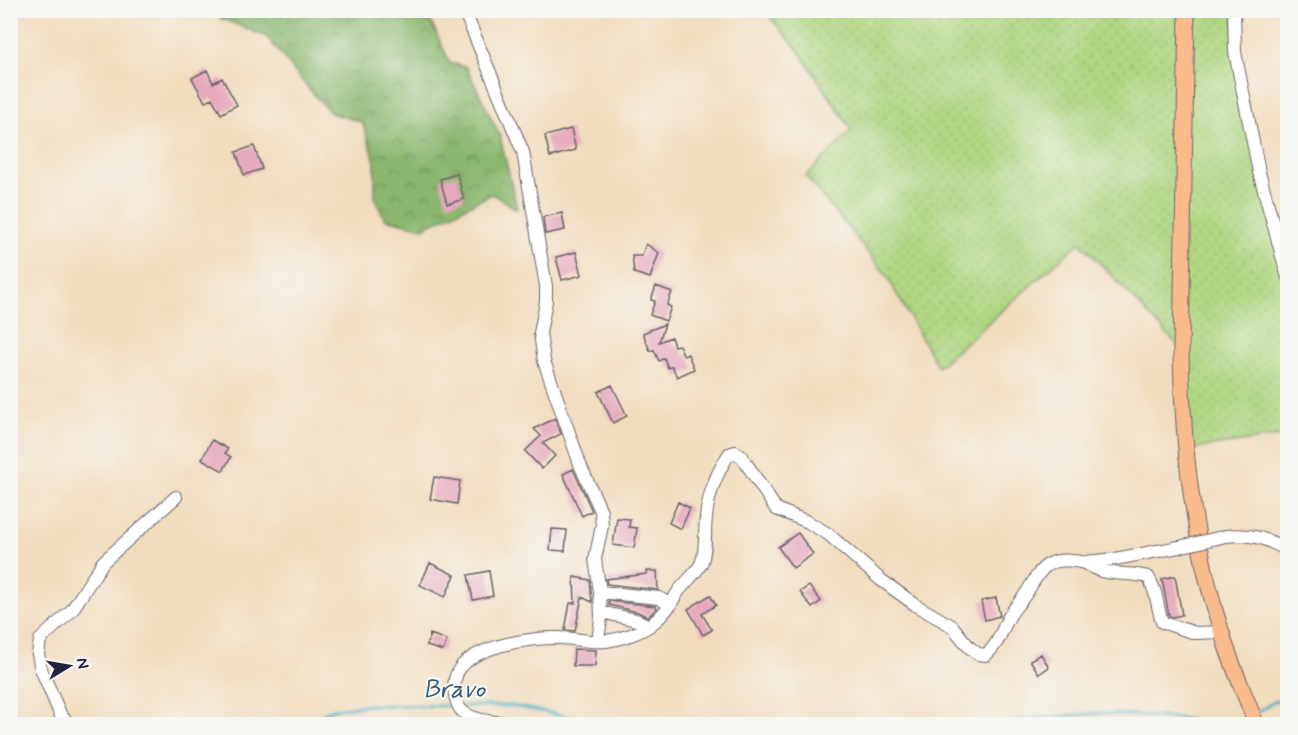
<svg xmlns="http://www.w3.org/2000/svg" width="1298" height="735" viewBox="0 0 1298 735" font-family="Mynerve,sans-serif">
  <style>
    .grass { fill: url(#grass-dots); stroke: #687c5e; stroke-width: 1.5 }
    .forest { fill: url(#forest-crowns); stroke: #566c54; stroke-width: 1.5 }
    .lines { fill: none; stroke-linecap: round; stroke-linejoin: round }
    .stream { stroke: #44b1c2; stroke-width: 3 }
    .building { fill: #e5a9bc }
    .minor-casing { stroke: #6a6368; stroke-width: 14 }
    .major-casing { stroke: #6a6368; stroke-width: 17 }
    .minor { stroke: #fff; stroke-width: 12 }
    .major { stroke: #fabb8c; stroke-width: 15 }
    .minor-bridge-casing { stroke: #6a6368; stroke-width: 14; stroke-linecap: butt }
    .minor-bridge { stroke: #fff; stroke-width: 12 }
    .labels { text-anchor: middle; stroke-width: 4.5; stroke-linejoin: round; paint-order: stroke }
    .water-label { font-size: 26px; font-style: italic; fill: #305b71; stroke: #f6f6f2 }
  </style>
  <defs>
    <pattern id="grass-dots" width="8" height="8" patternUnits="userSpaceOnUse" patternTransform="scale(1.5)"><rect width="8" height="8" fill="#afd680"/><path d="M2 2h.1M6 6h.1" fill="none" stroke="#96b770" stroke-width="1.8" stroke-linecap="round"/></pattern>
    <pattern id="forest-crowns" width="20" height="18" patternUnits="userSpaceOnUse" patternTransform="scale(1.5)"><rect width="20" height="18" fill="#8bb76e"/><path d="M2 6a3 3 0 1 1 6 0M12 15a3 3 0 1 1 6 0" fill="none" stroke="#71945c"/></pattern>
  </defs>
  <rect width="100%" height="100%" fill="#f6f6f2"/>
  <filter id="ink" filterUnits="userSpaceOnUse"><feTurbulence type="fractalNoise" baseFrequency=".0167" numOctaves="2"/><feDisplacementMap in="SourceGraphic" scale="12" xChannelSelector="R" yChannelSelector="G"/><feConvolveMatrix kernelMatrix="1 2 1 2 8 2 1 2 1" color-interpolation-filters="sRGB"/></filter>
  <filter id="wash" filterUnits="userSpaceOnUse"><feTurbulence type="fractalNoise" baseFrequency=".008" numOctaves="4" result="noise"/><feDisplacementMap in="SourceGraphic" scale="24" xChannelSelector="R" yChannelSelector="G"/><feGaussianBlur stdDeviation="1.35" result="paint"/><feColorMatrix in="noise" values="0 0 0 0 0 0 0 0 0 0 0 0 0 0 0 0 0 1.4 0 .05"/><feComposite in="paint" operator="in"/></filter>
  <g filter="url(#wash)">
    <rect width="100%" height="100%" fill="#f1dcbd"/>
    <path class="grass" d="M765 11H1234L1235 52 1287 278V435L1186 450 1181 349 1080 242 938 367 885 273 806 176 852 130 796 47Z"/>
    <path class="forest" d="M216 11H426L450 63 466 67 500 136 517 209 492 194 423 228 385 219 375 199V161L362 122 331 113 308 88 267 37 220 18Z"/>
    <g class="lines">
      <path class="stream" d="M464 706H512L607 724
        M1257 712 1288 694
        M304 724 333 709 369 705 455 706
        M1012 724 1017 720 1098 713 1179 718 1223 724
        M1235 724 1249 716"/>
    </g>
    <g id="blocks">
      <path class="building" d="M207 70 213 83 222 78 237 105 221 114 212 98 205 102 192 78Z
        M571 129 576 150 550 157 545 136Z
        M254 146 262 169 244 175 236 152Z
        M457 174 464 199 447 204 440 179Z
        M562 213 565 230 545 234 543 217Z
        M646 244 659 253 650 278 634 273 632 256H642Z
        M576 252 582 275 562 280 556 257Z
        M656 286 672 292 667 305 671 307 666 321 650 315 655 301 651 300Z
        M665 324 659 342 671 337 674 346 679 345 684 356 688 354 694 369 677 377 672 366 668 368 664 358 659 361 654 350 650 351 643 333Z
        M612 385 627 416 613 423 598 392Z
        M555 418 561 434 543 443 555 456 542 469 525 451 541 436 534 429Z
        M212 440 228 449 225 453 231 457 223 471 202 459Z
        M573 469 592 511 582 516 563 474Z
        M434 477 460 481 457 504 430 499Z
        M678 502 690 508 681 529 669 523Z
        M617 518 630 519 629 527 637 528 634 548 613 545Z
        M552 529 567 530 565 551 550 550Z
        M798 533 813 554 793 568 778 547Z
        M430 563 455 575 445 597 420 585Z
        M489 571 493 596 473 600 468 575Z
        M647 571H657L658 590 607 584 606 579 647 574Z
        M1175 576 1182 615 1173 617 1169 616 1162 579Z
        M574 577 590 580 592 602 582 597 575 631 565 630 570 603H575Z
        M809 586 821 601 812 608 800 592Z
        M710 595 716 605 702 614 712 630 703 635 688 609Z
        M996 598 1000 616 985 620 981 601Z
        M609 601 656 606 657 608 648 617 638 612 609 605Z
        M430 634 447 640 443 651 427 646Z
        M574 649 596 650 595 666H573Z
        M1041 654 1049 667 1039 674 1030 660Z"/>
    </g>
  </g>
  <g filter="url(#ink)">
    <use href="#blocks" fill-opacity="0" stroke="#6a6368" stroke-width="1.5"/>
    <g class="lines">
      <defs>
        <path id="minor" d="M464 10 523 152 546 286V301L540 333 544 361 581 467 601 511 602 526 595 559 600 592 601 618 598 641
          M1234 10 1235 52 1259 172 1288 278
          M1226 536C1250 533 1267 538 1288 551
          M1085 562 1115 559 1179 547
          M600 592 659 598 671 605
          M601 612 636 620 649 626
          M70 724 61 716 41 669 38 654 40 640 72 610 103 562 176 497
          M514 724C499 722 472 722 461 710 455 702 453 688 455 679 462 646 533 637 560 638 575 638 591 643 606 641 621 639 640 633 652 624 664 615 671 604 678 592 685 582 695 575 701 564 707 550 704 533 706 518 708 495 716 474 729 454L735 452 742 457 776 509 808 522 828 534 881 580 917 606 952 626 969 647 978 654 986 655C999 644 1002 629 1010 615 1015 607 1022 600 1027 592 1042 567 1047 556 1081 562 1088 564 1095 569 1102 571 1117 575 1133 573 1148 577 1157 590 1157 607 1162 622L1195 633 1222 632"/>
        <path id="major" d="M1187 10 1181 349C1182 447 1194 549 1225 643 1234 670 1246 697 1256 724"/>
      </defs>
      <use href="#minor" class="minor-casing"/>
      <use href="#major" class="major-casing"/>
      <use href="#minor" class="minor"/>
      <use href="#major" class="major"/>
      <defs>
        <path id="minor-bridge" d="M1179 547 1226 536"/>
      </defs>
      <use href="#minor-bridge" class="minor-bridge-casing"/>
      <use href="#minor-bridge" class="minor-bridge"/>
    </g>
  </g>
  <g class="labels">
    <g class="water-label">
      <text x="454" y="697">Bravo</text>
    </g>
  </g>
  <rect width="1298" height="735" fill="none" stroke="#f6f6f2" stroke-width="36"/>
  <g transform="translate(69 666) rotate(79)" stroke="#f6f6f2" stroke-width="4.5" paint-order="stroke">
  <path d="M0-4.5L10 22L0 15L-10 22Z" fill="#22223b"/>
  <text y="-9" font-size="16" font-weight="bold" text-anchor="middle" fill="#22223b">N</text>
  </g>
</svg>
